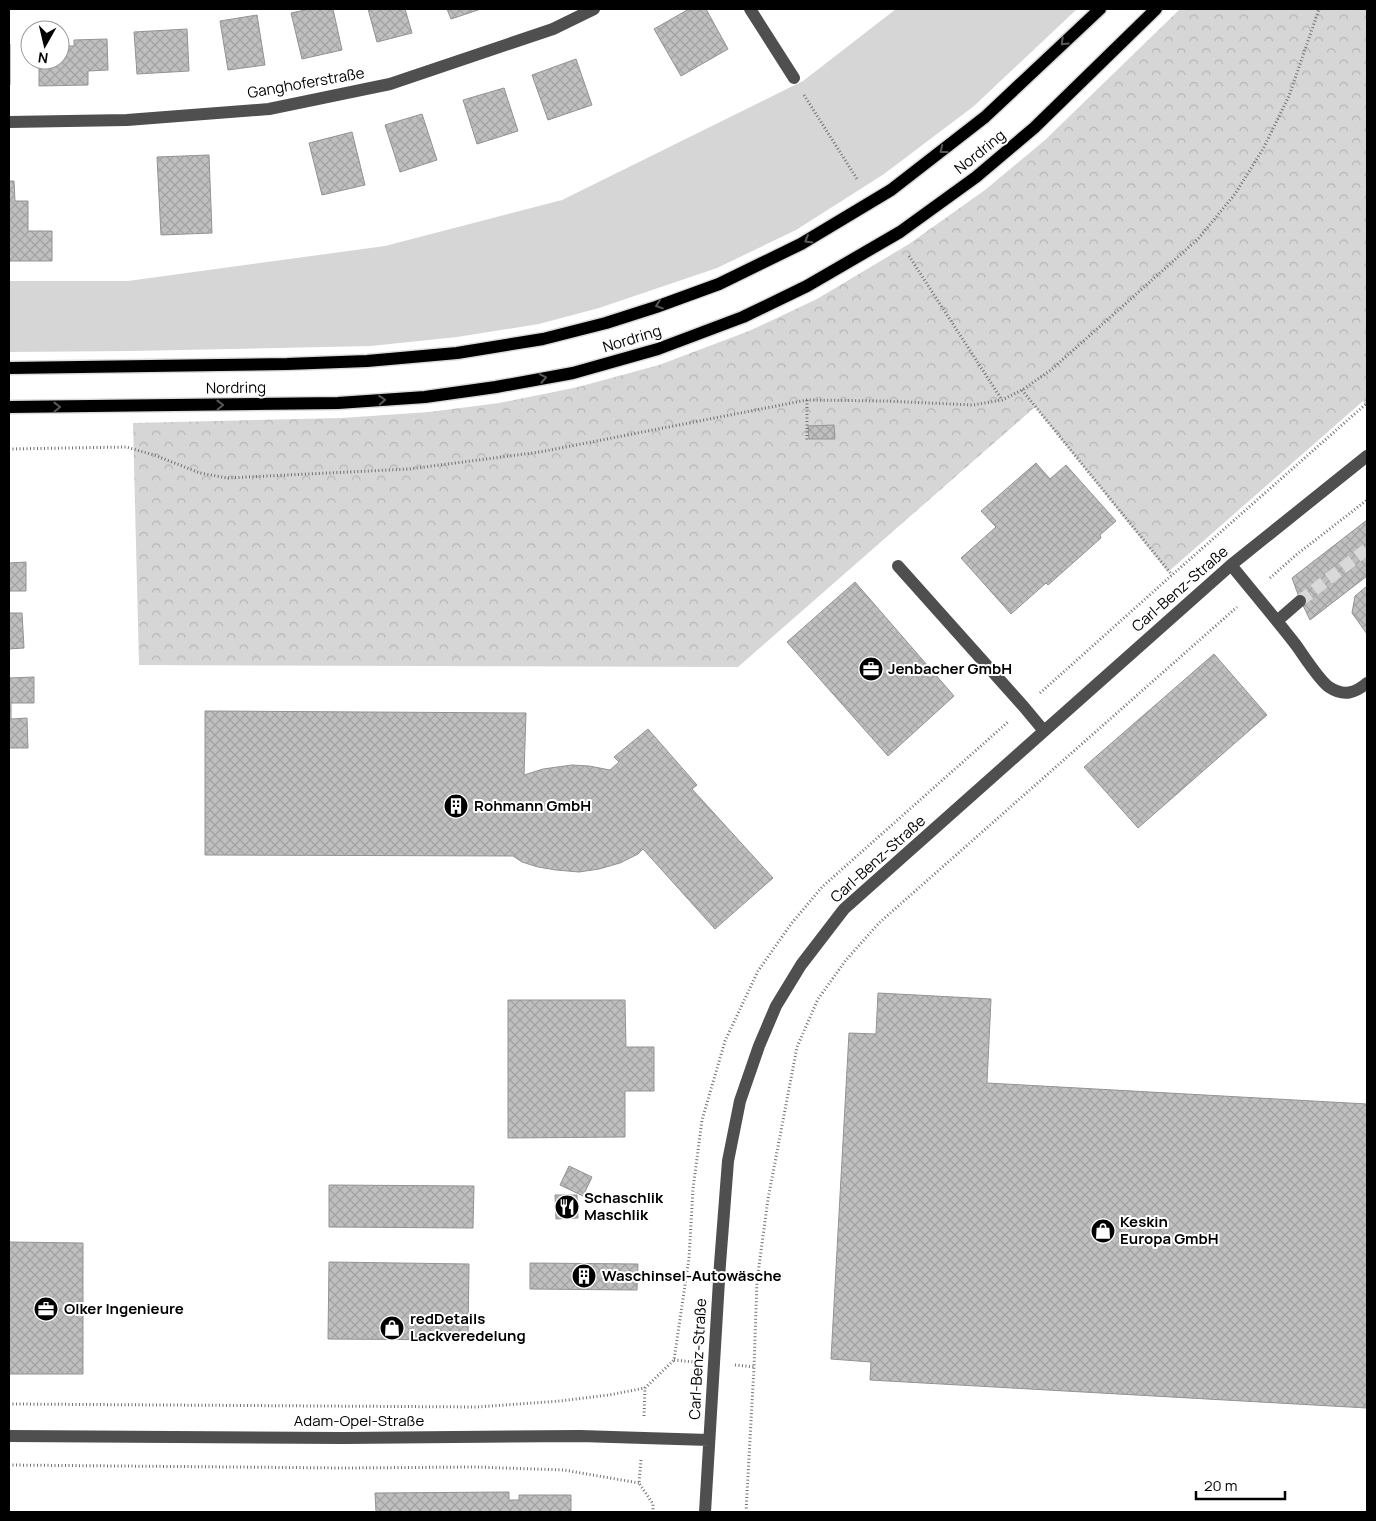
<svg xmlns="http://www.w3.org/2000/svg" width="1376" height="1521" viewBox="0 0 1376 1521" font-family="Manrope,sans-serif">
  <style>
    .green { fill: #d6d6d6 }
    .forest { fill: url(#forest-crowns) }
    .building { fill: url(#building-cross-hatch); stroke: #939393 }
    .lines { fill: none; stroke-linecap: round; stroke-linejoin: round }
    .minor-tunnel { stroke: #d9d9d9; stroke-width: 12; stroke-dasharray: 12 6; stroke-linecap: butt }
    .major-casing { stroke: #dbdbdb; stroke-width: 15 }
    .path { stroke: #717171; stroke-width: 3; stroke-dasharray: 1 2.5; stroke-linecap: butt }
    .minor { stroke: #4f4f4f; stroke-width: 12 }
    .major { stroke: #000; stroke-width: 12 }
    .oneway { stroke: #595959 }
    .labels { text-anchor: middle; stroke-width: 4; stroke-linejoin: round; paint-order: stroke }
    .street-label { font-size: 15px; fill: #000; stroke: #fff }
    .poi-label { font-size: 15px; font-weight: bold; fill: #000; stroke: #fff; text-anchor: start }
  </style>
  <defs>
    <pattern id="forest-crowns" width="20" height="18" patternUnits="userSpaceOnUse" patternTransform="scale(1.25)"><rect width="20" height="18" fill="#d6d6d6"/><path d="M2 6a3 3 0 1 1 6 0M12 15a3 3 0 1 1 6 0" fill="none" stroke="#b6b6b6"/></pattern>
    <pattern id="building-cross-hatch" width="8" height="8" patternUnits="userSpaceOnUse" patternTransform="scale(1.25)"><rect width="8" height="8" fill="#bfbfbf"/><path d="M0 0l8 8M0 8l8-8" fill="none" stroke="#a2a2a2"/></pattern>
  </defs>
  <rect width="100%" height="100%" fill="#fff"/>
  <path class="green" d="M896 9H1077L974 106 884 174 796 230 717 268 599 308 539 324 457 337 371 346 131 351 9 352V281H128L385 246 562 200 803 81Z"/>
  <path class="forest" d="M1180 9H1367V406L1363 401 1168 572 1035 407 738 667 139 665 133 423 342 418 429 412 499 403 578 387 659 365 749 331 817 299 909 244 985 190 1045 140Z"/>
  <path class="building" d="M310 9H333L342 50 302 59 291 13Z
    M368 9H405L412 33 377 42Z
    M447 9H481L451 19Z
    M689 9H706L728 49 681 76 654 29Z
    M257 15 265 65 228 70 220 21Z
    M187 29 189 71 137 74 134 32Z
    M107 39 108 70 88 71V85L39 86V60H60V46H74V40Z
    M9 44H10V85H9Z
    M576 59 592 105 548 120 532 75Z
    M504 88 518 131 477 144 463 100Z
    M422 114 437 160 400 172 385 125Z
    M352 132 365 185 322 195 309 143Z
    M209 155 212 233 161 235 157 157Z
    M9 181H14L15 201H28V231H52V261H9Z
    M834 425 835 439H809L808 426Z
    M1036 463 1050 479 1066 465 1116 521 1100 535 1101 538 1048 585 1046 583 1011 614 961 558 996 527 981 511Z
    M1367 520V576L1310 620 1299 597 1292 578Z
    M26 562V591H9V563Z
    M855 582 954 696 888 756 787 642Z
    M1367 586V634L1352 613 1355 596Z
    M9 613H22L24 648 9 649Z
    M1214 654 1267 715 1138 828 1084 767Z
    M34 677V703H11V719L27 718 28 748H9V678Z
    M205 711 526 713 524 775 543 769 572 765 589 766 610 770 619 762 614 757 648 729 697 785 692 789 773 878 715 929 643 849 638 854 620 863 599 869 579 872 556 870 538 867 522 862 513 856 205 855Z
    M878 993 991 999 987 1083 1367 1104V1408L870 1380 871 1362 831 1359 849 1033 876 1034Z
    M508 1000H625L626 1047H654V1091H625V1137L508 1138Z
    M569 1166 592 1177 583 1196 560 1185Z
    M329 1185 474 1186 473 1228 329 1227Z
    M555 1195H577L578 1218 556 1219Z
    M9 1242 83 1243V1374H9Z
    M329 1262 469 1264 468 1340 328 1339Z
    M530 1263 638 1264 637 1290 530 1289Z
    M509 1492V1500H519V1495H571V1512H361H376L375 1493Z"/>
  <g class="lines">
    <path class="minor-tunnel" d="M1300 601 1367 549"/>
    <defs>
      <path id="major" d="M9 368 287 364 367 361 457 353 543 339 606 323 656 307 719 284 801 244 891 190 985 117 1100 9
        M9 407 338 403 425 397 496 387 573 373 658 349 743 317 807 286 900 232 976 177 1034 128 1156 9"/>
    </defs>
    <use href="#major" class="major-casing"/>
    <path class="path" d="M804 95 857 179
      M909 256 1002 400
      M1022 390 1172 575
      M807 400V440
      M9 449 126 447 154 455 200 473 227 478 409 469 540 452 807 400 885 401 973 405 1002 400 1022 390 1051 370 1198 239 1235 194 1263 149 1289 96 1319 9
      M1270 578 1296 555 1367 500
      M1040 693 1172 575 1367 403
      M674 1360 694 1362
      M735 1365 754 1367
      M9 1404 477 1407 560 1401 609 1395 645 1388
      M644 1416 645 1388 674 1360 689 1258 693 1189 702 1120 725 1041 758 971 791 924 822 887 1009 721
      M641 1460 639 1483 653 1504V1512
      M9 1465 343 1468 475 1467 564 1470 639 1483
      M746 1512 754 1367 757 1281 768 1199 797 1047 818 999 846 960 879 923 1237 607"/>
    <path class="minor" d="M750 9 794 78
      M9 122 127 120 269 109 390 84 553 29 594 9
      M1231 565C1253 592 1275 618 1296 645 1304 656 1319 680 1329 687 1344 697 1355 693 1367 683
      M898 566 1024 707 1044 731
      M1277 621 1300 601
      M9 1436 343 1438 580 1436 709 1440
      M705 1512 720 1264 728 1161 740 1101 759 1046 776 1006 801 965 844 909 1231 565 1367 456"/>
    <use href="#major" class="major"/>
  </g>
  <defs><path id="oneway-chevron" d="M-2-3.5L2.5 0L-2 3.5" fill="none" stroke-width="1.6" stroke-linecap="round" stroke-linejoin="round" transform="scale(1.25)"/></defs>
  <g class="oneway">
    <use href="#oneway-chevron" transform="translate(1064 42) rotate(136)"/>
    <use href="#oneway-chevron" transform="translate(943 150) rotate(142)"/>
    <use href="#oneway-chevron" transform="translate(808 240) rotate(149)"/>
    <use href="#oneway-chevron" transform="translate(659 305) rotate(161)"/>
    <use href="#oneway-chevron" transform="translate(543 378) rotate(-11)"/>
    <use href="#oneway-chevron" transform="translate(382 400) rotate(-4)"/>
    <use href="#oneway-chevron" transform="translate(220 405) rotate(-1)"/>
    <use href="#oneway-chevron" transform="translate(57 407) rotate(-1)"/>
  </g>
  <defs>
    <symbol id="office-disc" viewBox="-11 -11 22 22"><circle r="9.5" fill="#000" stroke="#fff"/><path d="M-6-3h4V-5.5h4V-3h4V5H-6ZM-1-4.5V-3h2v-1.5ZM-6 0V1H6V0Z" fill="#fff"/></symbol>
    <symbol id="building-disc" viewBox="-11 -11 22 22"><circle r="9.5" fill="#000" stroke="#fff"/><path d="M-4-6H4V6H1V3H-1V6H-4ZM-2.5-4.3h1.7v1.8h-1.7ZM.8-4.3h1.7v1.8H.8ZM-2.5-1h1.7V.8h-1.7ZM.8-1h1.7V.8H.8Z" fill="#fff"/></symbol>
    <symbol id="restaurant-disc" viewBox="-11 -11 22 22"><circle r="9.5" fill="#000" stroke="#fff"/><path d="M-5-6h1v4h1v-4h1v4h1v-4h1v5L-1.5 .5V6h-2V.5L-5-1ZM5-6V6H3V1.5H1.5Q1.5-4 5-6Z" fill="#fff"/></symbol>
    <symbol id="shop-disc" viewBox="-11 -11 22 22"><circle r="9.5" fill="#000" stroke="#fff"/><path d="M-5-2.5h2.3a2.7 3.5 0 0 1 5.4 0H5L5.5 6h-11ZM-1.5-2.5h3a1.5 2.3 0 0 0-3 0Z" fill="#fff"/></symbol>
  </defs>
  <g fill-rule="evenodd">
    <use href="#office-disc" x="857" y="655" width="28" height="28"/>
    <use href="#building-disc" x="442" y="792" width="28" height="28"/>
    <use href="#restaurant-disc" x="553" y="1193" width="28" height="28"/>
    <use href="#shop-disc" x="1089" y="1217" width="28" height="28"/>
    <use href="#building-disc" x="570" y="1262" width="28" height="28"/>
    <use href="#office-disc" x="32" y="1295" width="28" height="28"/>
    <use href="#shop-disc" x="378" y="1314" width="28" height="28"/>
  </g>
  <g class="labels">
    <g class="street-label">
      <text transform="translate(306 83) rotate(-10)" y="5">Ganghoferstraße</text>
      <text transform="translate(980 152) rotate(-39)" y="5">Nordring</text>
      <text transform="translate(632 339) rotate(-17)" y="5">Nordring</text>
      <text transform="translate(236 388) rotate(-1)" y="5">Nordring</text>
      <text transform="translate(1180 589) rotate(-41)" y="5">Carl-Benz-Straße</text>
      <text transform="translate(878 859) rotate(-42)" y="5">Carl-Benz-Straße</text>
      <text transform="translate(698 1359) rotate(-87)" y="5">Carl-Benz-Straße</text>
      <text x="359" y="1426">Adam-Opel-Straße</text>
    </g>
    <g class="poi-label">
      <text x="888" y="674">Jenbacher GmbH</text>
      <text x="474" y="811">Rohmann GmbH</text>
      <text x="584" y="1203">Schaschlik<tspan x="584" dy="17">Maschlik</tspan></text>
      <text x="1120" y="1227">Keskin<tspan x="1120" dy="17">Europa GmbH</tspan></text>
      <text x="602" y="1281">Waschinsel-Autowäsche</text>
      <text x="64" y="1314">Olker Ingenieure</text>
      <text x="410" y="1324">redDetails<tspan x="410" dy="17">Lackveredelung</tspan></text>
    </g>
  </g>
  <rect width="1376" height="1521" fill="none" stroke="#000000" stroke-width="20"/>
  <g transform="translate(45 45) rotate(188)"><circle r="24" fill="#ffffff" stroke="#999999"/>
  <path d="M0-4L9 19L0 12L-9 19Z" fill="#000000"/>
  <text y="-8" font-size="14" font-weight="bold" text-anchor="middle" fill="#000000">N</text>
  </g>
  <path d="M1196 1491v8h89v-8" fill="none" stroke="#000000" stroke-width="2.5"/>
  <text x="1204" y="1491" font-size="15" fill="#000000" stroke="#ffffff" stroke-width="4" paint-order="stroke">20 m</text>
</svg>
